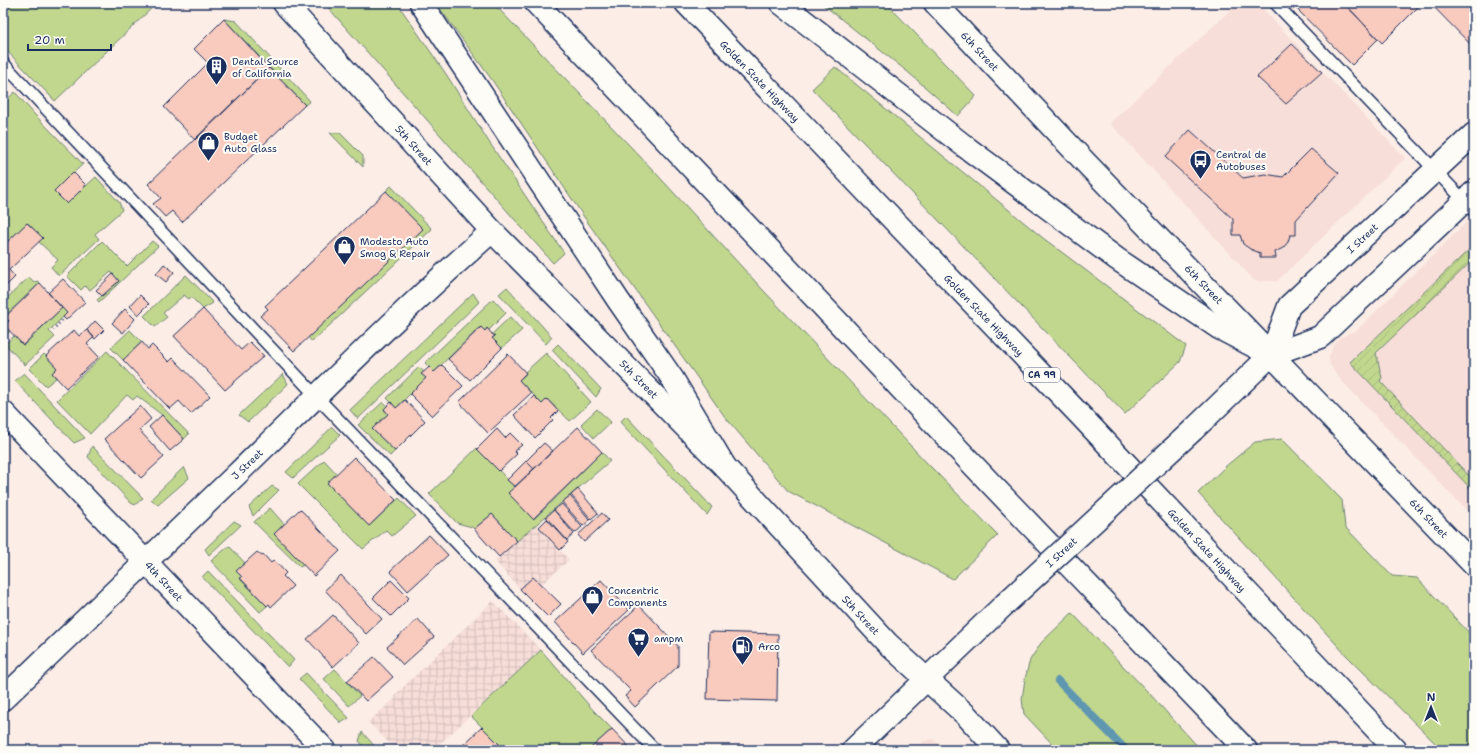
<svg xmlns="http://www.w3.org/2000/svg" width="1477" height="753" viewBox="0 0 1477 753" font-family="'Shantell Sans',sans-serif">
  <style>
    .built { fill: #f7ded8 }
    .industrial { fill: url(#industrial-grid) }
    .green { fill: #c1d78d; stroke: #6e8376 }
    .garden { fill: url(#garden-furrows); stroke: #6e8376 }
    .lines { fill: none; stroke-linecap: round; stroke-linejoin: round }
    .stream { stroke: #5f97b1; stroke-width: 8 }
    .building { fill: #f9cabe; stroke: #1b2f5e }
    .lane-casing { stroke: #1b2f5e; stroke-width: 14 }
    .street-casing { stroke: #1b2f5e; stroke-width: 25 }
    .secondary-casing { stroke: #1b2f5e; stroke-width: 25 }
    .primary-casing { stroke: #1b2f5e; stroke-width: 25 }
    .highway-casing { stroke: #1b2f5e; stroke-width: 25 }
    .path { stroke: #1b2f5e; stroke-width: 2.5; stroke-dasharray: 1 3; stroke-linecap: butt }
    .lane { stroke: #fdfcf7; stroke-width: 11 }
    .street { stroke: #fdfcf7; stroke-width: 22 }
    .secondary { stroke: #fdfcf7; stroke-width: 22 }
    .primary { stroke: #fdfcf7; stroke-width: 22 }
    .highway { stroke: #fdfcf7; stroke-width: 22 }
    .street-bridge-casing { stroke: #1b2f5e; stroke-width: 25; stroke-linecap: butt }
    .street-bridge { stroke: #fdfcf7; stroke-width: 22 }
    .labels { text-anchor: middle; stroke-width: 4; stroke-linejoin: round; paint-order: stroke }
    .shield { fill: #fdfcf7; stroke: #5f6c8c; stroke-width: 1 }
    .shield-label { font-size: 9px; font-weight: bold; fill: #1b2f5e }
    .street-label { font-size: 10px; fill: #1b2f5e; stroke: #fdfcf7 }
    .poi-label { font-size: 10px; fill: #1b2f5e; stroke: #fdfcf7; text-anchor: start }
  </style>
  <defs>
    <pattern id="industrial-grid" width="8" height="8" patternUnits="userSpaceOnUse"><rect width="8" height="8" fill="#f7ded8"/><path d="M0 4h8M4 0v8" fill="none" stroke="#d3bfbc"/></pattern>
    <pattern id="garden-furrows" width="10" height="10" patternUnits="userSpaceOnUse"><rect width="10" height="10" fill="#c1d78d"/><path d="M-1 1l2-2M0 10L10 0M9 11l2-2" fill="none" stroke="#a5b97c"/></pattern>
  </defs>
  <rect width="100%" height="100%" fill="#fcede6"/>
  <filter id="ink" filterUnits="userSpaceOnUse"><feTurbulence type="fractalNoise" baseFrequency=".025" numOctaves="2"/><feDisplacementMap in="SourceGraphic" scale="8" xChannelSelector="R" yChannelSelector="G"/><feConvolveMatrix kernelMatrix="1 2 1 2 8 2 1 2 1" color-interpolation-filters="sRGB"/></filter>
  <g filter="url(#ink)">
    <path class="built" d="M1238 3H1257L1405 158 1277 281H1255L1110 123Z
      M1474 215V518L1338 377 1330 365 1329 357 1333 347 1340 338 1349 333 1356 331Z
      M933 739 946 750H914L924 741Z"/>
    <path class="industrial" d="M536 524 569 560 541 585 533 577 520 589 495 561Z
      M493 601 541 650 433 750H396L368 722 396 698 394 696Z"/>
    <path class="green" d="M3 3H157L55 101 3 47Z
      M324 3H397L446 74 489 142 564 253 553 263Z
      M436 3H493L652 169 764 291 927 463 998 535 953 579 788 491 725 417 584 217 492 80Z
      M821 3H886L976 96 958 116 909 73Z
      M224 19 236 21 310 101 305 105Z
      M835 67 1043 238 1186 346 1180 362 1125 414 812 89Z
      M15 92 35 115 83 164 54 191 67 203 96 177 119 202 122 210 95 234 99 239 59 276 51 267 58 260 39 242 42 238 28 223 3 246V103Z
      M330 133H340L363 156V167Z
      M391 186 432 229 312 342 308 337 422 229 386 191Z
      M102 241 127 266 152 241 158 246 99 302 97 300 119 281 111 272 90 290 85 286 81 290 67 276Z
      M186 275 213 303 203 309 191 297 189 299 184 295 163 313 167 317 155 327 144 316Z
      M29 277 34 282 37 281 40 283 5 316 9 321 4 325 10 331 3 339V302Z
      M507 287 552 337 546 344 499 294Z
      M473 293 479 302 358 419 350 410Z
      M493 299 506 313 489 330 487 328 485 331 480 327 434 372 425 363Z
      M62 308 67 313 49 331 55 337 25 365 5 344 14 336 24 345Z
      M510 317 522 330 502 348 492 338 495 336 492 334Z
      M130 330 142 342 123 360 111 348Z
      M558 344 601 389 596 397 552 350Z
      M107 351 189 434 184 439 162 415 137 396 133 400 127 395 90 434 57 400Z
      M546 353 591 402 570 421 547 399 542 404 519 380 526 374 525 372Z
      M44 354 57 368 52 373 56 378 46 386 29 369Z
      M419 367 424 372 422 374 426 378 396 408 387 398Z
      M24 373 85 438 74 443 15 381Z
      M283 374 288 384 248 422 239 415Z
      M383 402 387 407 384 410 388 414 372 429 395 451 390 456 358 425Z
      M597 409 611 422 594 438 581 424Z
      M626 416 712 507 707 515 620 422Z
      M332 427 340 435 293 478 286 472Z
      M1282 439 1342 500 1345 527 1392 576 1417 578 1474 638V750H1442L1347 656 1198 493 1226 466 1255 442Z
      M92 446 143 498 135 505 131 503 88 457Z
      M477 448 515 487 509 494 534 519 602 452 610 461 517 541 492 514 474 529 472 527 457 523 429 494Z
      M324 460 337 474 328 483 369 526 399 498 416 516 392 536 386 530 363 549 298 484Z
      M184 467 189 478 158 505 151 499Z
      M272 486 279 490 253 516 249 507Z
      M270 508 284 524 274 534 304 565 300 567 254 522Z
      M234 521 241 525 209 555 205 549Z
      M229 546 245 563 237 571 242 577 240 579 267 606 260 612 211 561Z
      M208 571 294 660 288 667 202 577Z
      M1072 613 1148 692 1201 750H1058L1024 714 1022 699 1025 679 1030 660 1041 643Z
      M541 650 594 711 612 729 591 748 593 750H497L501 746 471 716Z
      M335 669 360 696 349 706 324 679Z
      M306 673 349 718 341 723 299 679Z
      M362 732 378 750H367L359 741Z"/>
    <path class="garden" d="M1474 245V259L1376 353 1382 378 1380 381 1474 481V492L1350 362Z"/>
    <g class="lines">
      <path class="stream" d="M1058 681 1126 750"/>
    </g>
    <path class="building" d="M1291 3H1344L1378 39 1352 65Z
      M1344 3H1422L1382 43Z
      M1430 3H1474V48Z
      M224 19 269 68 195 140 164 107 208 63 194 49Z
      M1292 44 1322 72 1286 104 1257 77Z
      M269 68 305 105 182 222 172 211 165 217 153 204 161 198 148 184Z
      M1190 130 1243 178 1265 174 1283 177 1311 149 1339 173 1296 220V235H1290L1288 242 1283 248 1275 252 1276 258H1260V253L1250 249 1243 244 1240 235H1233V219L1165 157Z
      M73 172 86 185 67 204 54 191Z
      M386 191 423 229 294 351 260 316 268 309 265 306Z
      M27 223 43 238 9 270 15 277 3 289V246Z
      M164 264 174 272 166 282 156 274Z
      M113 274 119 281 102 296 96 290Z
      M63 279 85 302 66 320 63 317 67 313 48 293Z
      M40 283 62 308 23 345 4 325 9 321 5 317Z
      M140 295 149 304 138 315 130 306Z
      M125 309 135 319 123 333 112 323Z
      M203 309 241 350 250 342 264 356 225 390 174 336Z
      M95 321 104 330 95 339 87 330Z
      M481 327 485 331 487 328 492 334 495 336 492 338 502 348 470 380 448 359Z
      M74 330 79 336 87 330 94 337 87 344 99 357 66 388 52 373 57 368 46 356Z
      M142 342 148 349 152 345 169 362 173 358 210 396 191 414 179 401 170 409 123 360Z
      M508 354 526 373 519 380 531 393 488 433 459 402Z
      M442 365 463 386 432 416 410 394 426 378 421 374 426 370 429 367 434 372Z
      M534 396 542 404 547 399 558 411 551 418 553 420 535 438 514 415Z
      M405 400 425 421 395 451 372 429 388 414 384 409 391 402 396 408Z
      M140 406 151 419 139 430 164 457 141 478 104 439Z
      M162 415 184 439 170 451 149 427Z
      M578 427 602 452 533 519 508 493Z
      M497 429 505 438 510 433 522 445 514 451 517 454 499 471 477 449Z
      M544 443 553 451 534 469 526 461Z
      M354 457 396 500 369 526 327 483Z
      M526 461 534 469 515 487 507 480Z
      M578 489 598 513 591 519 571 495Z
      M570 496 590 520 583 526 562 502Z
      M562 504 582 527 575 533 554 510Z
      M300 509 340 551 314 576 274 534Z
      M554 510 574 534 567 540 546 517Z
      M602 513 608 520 584 542 578 535Z
      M492 514 517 541 499 557 474 529Z
      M547 519 568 542 560 550 539 527Z
      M429 535 448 555 408 591 390 571Z
      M257 552 262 556 263 554 271 563 274 560 286 573 283 576 293 586 271 607 269 604 267 606 240 578 242 577 236 571Z
      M341 575 382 619 366 634 325 590Z
      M533 577 561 604 548 617 520 589Z
      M391 580 409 598 391 616 373 598Z
      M601 580 629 610 583 653 555 622Z
      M639 605 678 646V666L635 707 625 696 631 691 591 650Z
      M333 615 359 643 333 667 307 639Z
      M418 619 434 637 403 665 387 647Z
      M709 632 778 634 777 701 707 699Z
      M374 657 393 677 366 701 347 681Z
      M482 727 501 746 497 750H458Z
      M612 729 632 750H593L591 748Z"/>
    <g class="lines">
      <defs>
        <path id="lane" d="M1275 3 1474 211
          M3 63 316 396 655 750"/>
        <path id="street" d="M3 412 325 750
          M1193 430 1271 355
          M3 699C80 624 159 550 236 475 320 393 404 309 492 231
          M853 750 1005 604"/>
        <path id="secondary" d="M1271 355 1289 306 1474 134
          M1271 355 1320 337 1474 192"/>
        <path id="primary" d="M284 3 492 231 725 467 888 644 966 715 998 750
          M935 3 1087 164 1474 565"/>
        <path id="highway" d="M421 3 618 300 672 378 725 467
          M536 3 994 487 1246 750
          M686 3 1080 415 1396 750
          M781 3 967 148 1117 259 1219 328 1271 355"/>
      </defs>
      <use href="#lane" class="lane-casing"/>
      <use href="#street" class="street-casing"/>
      <use href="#secondary" class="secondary-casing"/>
      <use href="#primary" class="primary-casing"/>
      <use href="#highway" class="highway-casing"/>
      <path class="path" d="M53 330 64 318"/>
      <use href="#lane" class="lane"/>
      <use href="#street" class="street"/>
      <use href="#secondary" class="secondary"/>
      <use href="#primary" class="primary"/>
      <use href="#highway" class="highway"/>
      <defs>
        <path id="street-bridge" d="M1005 604 1193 430"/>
      </defs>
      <use href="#street-bridge" class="street-bridge-casing"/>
      <use href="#street-bridge" class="street-bridge"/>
    </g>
  </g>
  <defs>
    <symbol id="building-pin" viewBox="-11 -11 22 30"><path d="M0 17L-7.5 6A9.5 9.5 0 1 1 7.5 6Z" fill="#1b2f5e" stroke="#fdfcf7"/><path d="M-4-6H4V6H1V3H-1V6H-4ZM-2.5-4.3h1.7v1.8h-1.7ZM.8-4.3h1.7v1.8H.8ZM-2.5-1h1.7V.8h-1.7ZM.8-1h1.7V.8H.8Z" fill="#fff"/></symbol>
    <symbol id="shop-pin" viewBox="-11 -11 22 30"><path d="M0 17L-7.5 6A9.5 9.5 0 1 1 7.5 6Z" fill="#1b2f5e" stroke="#fdfcf7"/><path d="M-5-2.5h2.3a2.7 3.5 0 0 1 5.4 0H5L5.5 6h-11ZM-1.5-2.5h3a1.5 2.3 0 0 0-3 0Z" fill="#fff"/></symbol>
    <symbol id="bus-pin" viewBox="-11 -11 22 30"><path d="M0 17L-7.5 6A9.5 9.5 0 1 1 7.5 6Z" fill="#1b2f5e" stroke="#fdfcf7"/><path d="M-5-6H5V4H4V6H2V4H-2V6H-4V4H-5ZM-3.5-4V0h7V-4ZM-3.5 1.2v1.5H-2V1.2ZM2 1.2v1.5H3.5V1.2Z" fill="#fff"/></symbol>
    <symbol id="supermarket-pin" viewBox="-11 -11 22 30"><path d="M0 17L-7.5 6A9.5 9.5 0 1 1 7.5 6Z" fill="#1b2f5e" stroke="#fdfcf7"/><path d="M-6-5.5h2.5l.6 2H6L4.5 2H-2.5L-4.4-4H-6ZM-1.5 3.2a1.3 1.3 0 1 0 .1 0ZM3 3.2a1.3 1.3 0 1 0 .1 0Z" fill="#fff"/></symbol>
    <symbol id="fuel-pin" viewBox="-11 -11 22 30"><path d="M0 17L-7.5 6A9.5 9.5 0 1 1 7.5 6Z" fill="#1b2f5e" stroke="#fdfcf7"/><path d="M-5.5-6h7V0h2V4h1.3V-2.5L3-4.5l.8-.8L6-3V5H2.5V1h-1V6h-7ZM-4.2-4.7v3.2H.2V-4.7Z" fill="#fff"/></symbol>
  </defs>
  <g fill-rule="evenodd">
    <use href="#building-pin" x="204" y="54" width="25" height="34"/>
    <use href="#shop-pin" x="196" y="130" width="25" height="34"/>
    <use href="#bus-pin" x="1188" y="148" width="25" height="34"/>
    <use href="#shop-pin" x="332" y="234" width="25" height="34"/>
    <use href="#shop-pin" x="580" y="584" width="25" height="34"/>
    <use href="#supermarket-pin" x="626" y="626" width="25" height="34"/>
    <use href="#fuel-pin" x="730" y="634" width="25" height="34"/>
  </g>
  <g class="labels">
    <rect class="shield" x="1024" y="368" width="36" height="14" rx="3"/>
    <g class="shield-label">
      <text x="1042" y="378">CA 99</text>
    </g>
    <g class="street-label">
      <text transform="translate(980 51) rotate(47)" y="4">6th Street</text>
      <text transform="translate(760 81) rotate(46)" y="4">Golden State Highway</text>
      <text transform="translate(414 145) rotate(48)" y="4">5th Street</text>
      <text transform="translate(1362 238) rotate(-43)" y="4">I Street</text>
      <text transform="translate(1204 284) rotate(46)" y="4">6th Street</text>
      <text transform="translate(984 315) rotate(46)" y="4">Golden State Highway</text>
      <text transform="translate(639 379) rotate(45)" y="4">5th Street</text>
      <text transform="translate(247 464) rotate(-44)" y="4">J Street</text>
      <text transform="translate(1429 518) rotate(46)" y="4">6th Street</text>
      <text transform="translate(1207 550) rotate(47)" y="4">Golden State Highway</text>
      <text transform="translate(1061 552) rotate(-43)" y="4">I Street</text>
      <text transform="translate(164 581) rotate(47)" y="4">4th Street</text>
      <text transform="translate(861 615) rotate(47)" y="4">5th Street</text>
    </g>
    <g class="poi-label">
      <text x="232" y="65">Dental Source<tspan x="232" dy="12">of California</tspan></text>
      <text x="224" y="140">Budget<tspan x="224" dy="12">Auto Glass</tspan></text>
      <text x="1216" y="158">Central de<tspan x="1216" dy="12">Autobuses</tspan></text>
      <text x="360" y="245">Modesto Auto<tspan x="360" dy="12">Smog &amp; Repair</tspan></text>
      <text x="608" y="594">Concentric<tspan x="608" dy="12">Components</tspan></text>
      <text x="654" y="642">ampm</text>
      <text x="758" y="650">Arco</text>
    </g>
  </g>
  <rect width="1477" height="753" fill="none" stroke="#fdfcf7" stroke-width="16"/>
  <rect x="8" y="8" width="1461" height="737" fill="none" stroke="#1b2f5e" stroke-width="1.5" filter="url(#ink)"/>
  <g transform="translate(1431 707)" stroke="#fdfcf7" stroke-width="3" paint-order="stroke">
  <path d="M0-3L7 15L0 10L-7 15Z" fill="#1b2f5e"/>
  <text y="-6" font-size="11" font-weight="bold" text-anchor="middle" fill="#1b2f5e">N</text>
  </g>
  <path d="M28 44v6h83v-6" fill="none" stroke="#1b2f5e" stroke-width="2"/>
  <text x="34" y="44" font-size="12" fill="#1b2f5e" stroke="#fdfcf7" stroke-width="3" paint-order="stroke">20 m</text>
</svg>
